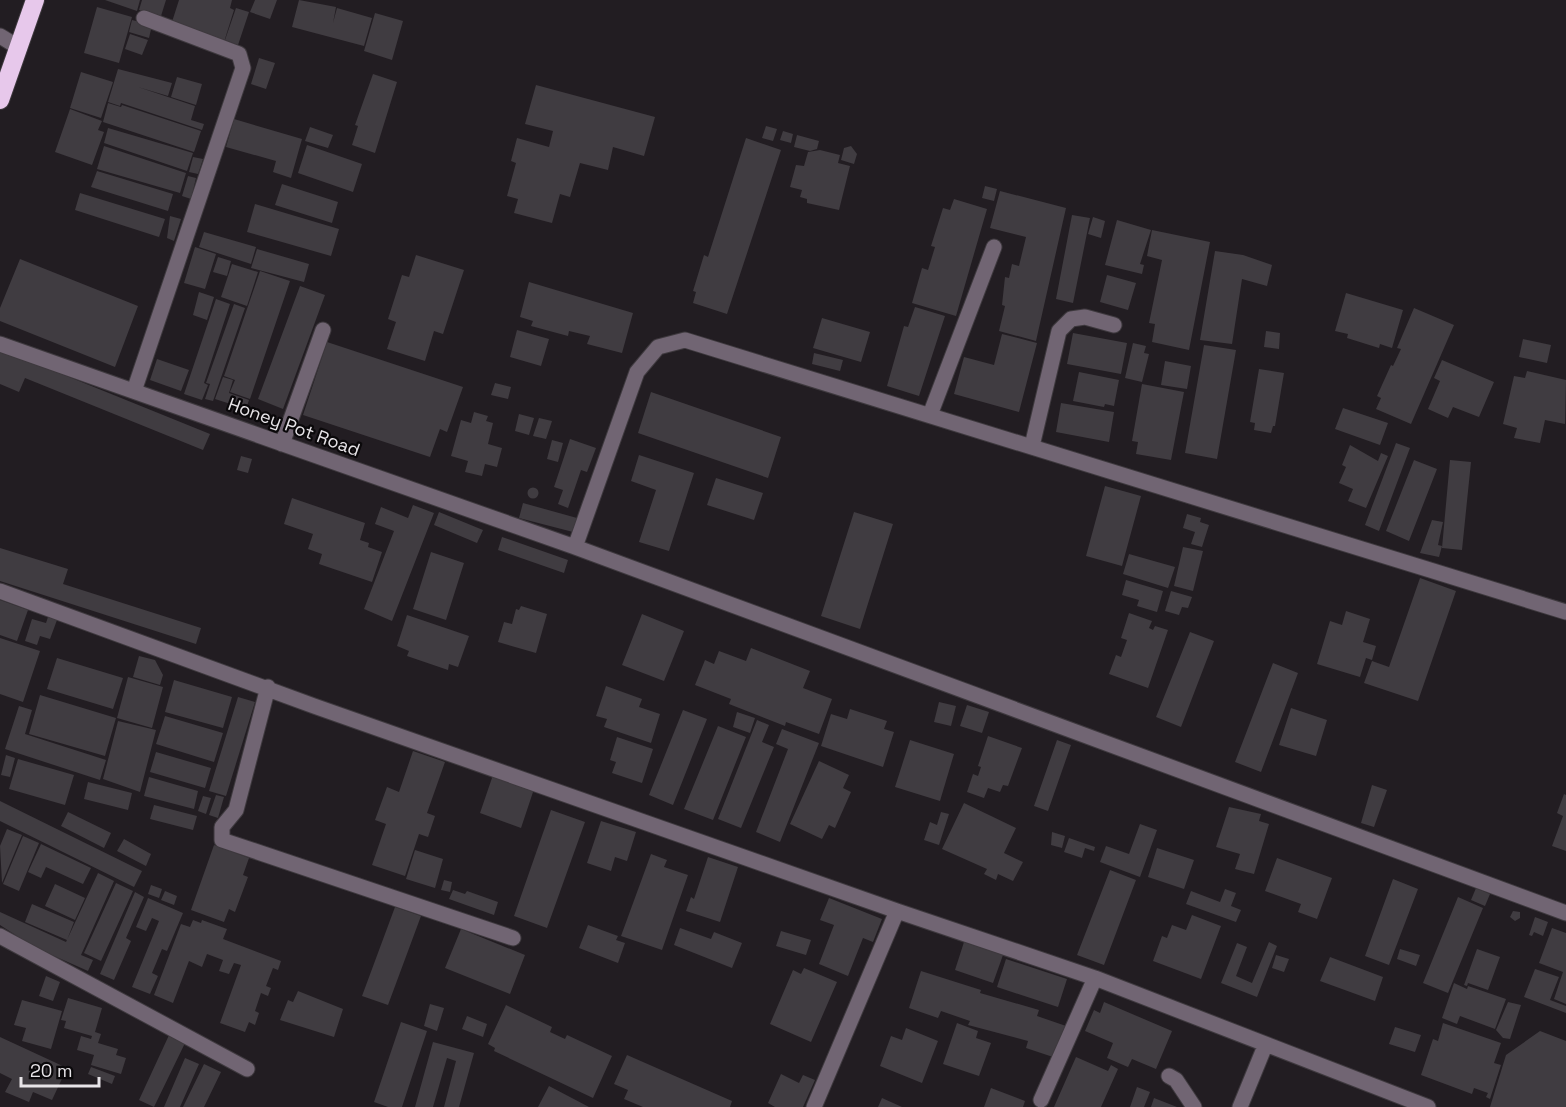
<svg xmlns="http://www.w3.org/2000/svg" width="1566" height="1107" viewBox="0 0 1566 1107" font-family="'Space Grotesk',sans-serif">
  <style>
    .building { fill: #403c41 }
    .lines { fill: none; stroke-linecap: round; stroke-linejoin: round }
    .minor-casing { stroke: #3e393e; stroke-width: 17 }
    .highway-casing { stroke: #3e393e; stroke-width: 20 }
    .minor { stroke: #716573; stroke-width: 15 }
    .highway { stroke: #e7c8eb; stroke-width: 18 }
    .labels { text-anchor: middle; stroke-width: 4.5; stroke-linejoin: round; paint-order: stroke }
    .street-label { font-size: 18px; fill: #e7e4e8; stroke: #0a080a }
  </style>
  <rect width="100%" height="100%" fill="#221d22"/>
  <path class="building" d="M105 0H140L137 11Z
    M142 0H166L161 16 139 10Z
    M179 0H232L230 8 234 10 224 42 171 25Z
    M255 0H277L270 19 250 12Z
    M299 0 336 7 333 23 337 8 372 18 364 46 292 27Z
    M97 7 132 17 119 63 84 53Z
    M236 8 249 12 238 45 225 40Z
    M375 13 403 21 392 60 364 51Z
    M132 20 152 25 149 38 129 32Z
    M130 34 148 40 142 55 125 49Z
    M259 58 275 63 266 89 251 84Z
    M118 69 172 83 168 96 138 87 195 106 191 120 204 124 202 130 121 103 120 106 108 102Z
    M81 72 113 82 101 118 70 108Z
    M373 74 397 82 375 153 352 145 358 126 355 125Z
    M177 77 202 84 196 105 171 97Z
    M536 85 655 117 644 156 613 147 608 170 580 163 570 197 560 194 552 223 514 213 518 199 507 196 516 163 511 161 517 138 549 147 553 131 525 124Z
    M108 103 121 107 122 105 201 131 194 152 103 122Z
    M70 109 102 121 98 130 104 132 92 165 55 152Z
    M234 119 302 139 291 178 273 172 276 161 226 147Z
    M766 126 777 129 773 141 762 138Z
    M310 127 333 135 328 148 305 141Z
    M108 128 193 153 187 171 104 143Z
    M783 131 793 134 791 143 780 140Z
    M797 135 819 141 817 149 810 151 794 147Z
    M746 138 781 150 727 314 693 303 696 292 693 291 704 255 708 257Z
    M307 145 362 164 353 192 298 173Z
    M104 146 186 173 180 193 97 169Z
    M851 146 857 154 854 164 841 160 844 148Z
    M820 150 840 155 838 163 850 166 839 210 807 203V199L800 197 802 190 790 187 796 165 804 166 808 152Z
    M193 157 203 159 198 174 189 172Z
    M97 171 173 194 168 211 91 187Z
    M188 176 196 178 191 199 182 196Z
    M282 184 338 202 332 223 275 205Z
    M985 186 997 189 994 201 982 198Z
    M1000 191 1066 208 1036 341 999 331 1005 306 1002 305 1005 277 1009 278 1012 264 1019 266 1026 237 990 228Z
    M80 193 165 219 159 237 75 210Z
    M954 199 987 209 956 316 912 303 922 268 928 270 935 247 931 246 943 208 950 210Z
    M255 204 339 229 331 256 247 232Z
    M1072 215 1090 218 1073 303 1056 299Z
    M170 216 181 219 174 241 167 238Z
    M1093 217 1105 221 1101 238 1088 234Z
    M1117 220 1151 230 1140 264 1144 265 1142 274 1105 265Z
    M1152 230 1210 242 1189 350 1152 342 1155 324 1149 323 1162 260 1147 256Z
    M204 232 256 247 251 264 199 247Z
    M195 247 216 254 205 289 184 283Z
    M257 249 309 264 304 282 251 268Z
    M1215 251 1243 255 1272 265 1267 286 1242 279 1232 344 1200 340Z
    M416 255 464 270 443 334 434 331 425 361 387 349 396 322 388 319 402 275 409 277Z
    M218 257 231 261 227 276 213 272Z
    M20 259 138 306 115 367 0 321V308Z
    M232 264 258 272 247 306 221 297Z
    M260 271 290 281 250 399 230 392 235 380 224 376Z
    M1107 275 1136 283 1128 310 1100 302Z
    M529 282 633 313 622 353 587 344 590 336 569 331 568 336 531 326 533 321 520 317Z
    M300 286 325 295 283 409 258 399Z
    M199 292 214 297 207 320 193 315Z
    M1346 293 1403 310 1392 348 1380 344 1379 348 1347 338 1348 334 1335 331Z
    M216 299 230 304 204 383 208 385 202 400 184 394Z
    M234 304 245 308 213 401 205 399 210 384 206 383Z
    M915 307 945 316 919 396 887 386 904 326 908 327Z
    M1414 308 1454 325 1411 424 1376 409 1381 398 1377 396 1391 365 1393 366 1401 349 1397 348Z
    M822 318 870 332 861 362 813 348Z
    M517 330 549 339 541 366 510 357Z
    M1266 331 1280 333 1279 349 1264 347Z
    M1073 333 1127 343 1121 374 1067 364Z
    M1002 334 1037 343 1019 412 954 394 964 357 994 365Z
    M1523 339 1551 345 1547 363 1519 357Z
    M327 342 463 387 447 432 440 429 430 457 303 415Z
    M1133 343 1146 346 1144 353 1149 354 1142 382 1125 378Z
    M1204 345 1236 350 1217 459 1185 453Z
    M0 349 210 434 203 450 25 378 19 392 0 384Z
    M814 353 843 360 840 371 812 364Z
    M157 359 189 370 181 391 150 380Z
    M1442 360 1494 382 1479 417 1453 407 1448 418 1428 409 1440 381 1434 378Z
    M1165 361 1191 366 1187 389 1161 385Z
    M1259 369 1284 373 1275 426H1273L1271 433 1254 430 1255 423 1250 422Z
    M1527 371 1566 380 1565 424 1545 420 1540 443 1514 438 1517 428 1503 424 1514 376 1525 378Z
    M1079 372 1119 380 1114 406 1105 404 1104 407 1073 401Z
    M223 377 233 380 229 393 249 400 246 409 215 399Z
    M495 383 511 387 508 399 491 395Z
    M1142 384 1184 392 1171 460 1136 454 1138 442 1132 441Z
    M651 392 781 437 768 478 638 433Z
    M1061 403 1114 412 1109 442 1056 432Z
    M1343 408 1388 423 1380 445 1335 429Z
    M474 412 488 416 486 421 493 423 488 444 502 448 497 467 485 464 482 476 465 472 468 461 451 456 461 420 471 423Z
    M519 414 534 418 529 435 515 431Z
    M539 418 552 421 546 439 533 436Z
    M570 439 596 448 587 472 581 470 568 508 558 504 563 490 554 487Z
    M552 440 563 443 558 462 547 459Z
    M1396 443 1410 448 1379 531 1365 525Z
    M1350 445 1378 461 1381 453 1388 456 1366 508 1348 501 1353 489 1339 483 1346 467 1342 465Z
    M639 455 694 473 669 551 639 542 656 490 631 481Z
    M241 456 252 459 248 473 237 470Z
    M1414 460 1437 469 1409 541 1386 531Z
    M1450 460 1471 462 1462 550 1442 548Z
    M716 478 763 493 754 520 707 505Z
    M1105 486 1141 496 1122 566 1086 556Z
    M527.5 493a5.5 5.5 0 1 1 11 0a5.5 5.5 0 1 1-11 0Z
    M292 498 365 523 360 540 369 543 368 547 382 552 372 582 319 564 322 554 308 549 313 534 284 524Z
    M523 503 577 518 573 532 519 518Z
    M413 505 434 513 392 621 364 609 394 531 375 524 381 507 408 518Z
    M439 512 483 530 477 543 434 525Z
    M854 512 893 524 860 629 821 616Z
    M1187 514 1201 518 1200 522 1209 525 1202 547 1191 544 1195 532 1183 528Z
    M1432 520 1443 522 1438 545 1442 546 1439 557 1420 553Z
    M502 537 568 560 564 573 498 550Z
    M1183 547 1203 551 1193 591 1174 586Z
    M0 548 68 569 63 584 201 628 196 644 0 581Z
    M431 552 464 563 446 620 413 609Z
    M1129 554 1175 567 1168 588 1123 574Z
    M1420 578 1456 591 1418 701 1364 683 1372 661 1389 667Z
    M1126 580 1163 591 1157 612 1137 606 1139 600 1122 595Z
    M1171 591 1192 597 1188 608 1182 607 1179 615 1165 611Z
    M0 600 28 610 17 641 0 635Z
    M521 606 547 614 536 653 498 642 504 622 512 624 516 609 519 610Z
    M1346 611 1370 619 1363 642 1376 646 1372 660 1366 658 1360 677 1317 664 1330 621 1342 625Z
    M1129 613 1152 621 1149 628 1153 630 1155 626 1168 630 1148 688 1109 674 1116 655 1121 657 1127 640 1121 638Z
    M642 614 684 631 664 681 622 665Z
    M407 615 469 636 458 667 449 664 448 670 407 656 409 651 397 646Z
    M48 617 57 620 50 639 40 636 37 645 25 641 32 619 46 623Z
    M1190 632 1214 641 1181 727 1156 717Z
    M0 638 40 651 23 702 0 694Z
    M751 648 810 671 803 688 832 699 819 734 786 722 785 726 729 704 731 699 695 685 705 660 714 664 719 651 746 661Z
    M139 656 155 660 163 675 160 685 133 677Z
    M57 658 123 678 113 709 47 689Z
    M1273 663 1298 673 1261 772 1235 762Z
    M128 677 163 687 152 728 117 718Z
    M174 680 232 697 223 728 165 712Z
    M606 686 642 699 639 707 660 714 651 743 604 727 607 719 596 716Z
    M40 695 116 718 105 756 29 734Z
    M238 697 255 702 226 796 209 791Z
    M939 702 956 706 951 726 934 722Z
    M967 705 989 712 982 733 960 726Z
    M19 706 32 710 25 734 106 760 100 780 5 749Z
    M1291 708 1327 720 1316 756 1279 745Z
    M850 709 887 721 884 729 894 732 883 767 821 746 831 714 847 719Z
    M683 710 707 719 673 805 649 795Z
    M737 712 755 718 750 733 733 727Z
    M165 716 223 733 214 762 156 744Z
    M757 720 769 725 762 742 774 747 741 828 718 819Z
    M118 721 156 730 140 792 103 779Z
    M718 726 746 737 713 820 684 809Z
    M782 729 819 743 780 842 756 832 788 749 776 744Z
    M988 736 1022 748 1008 786 1003 785 1000 792 988 788 984 798 967 792 973 774 978 776 981 767 978 766Z
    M617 737 653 749 642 783 612 773 616 762 610 760Z
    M910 740 954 754 940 801 895 787Z
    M1057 740 1071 745 1048 811 1034 806Z
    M413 751 445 762 427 813 435 816 428 837 419 834 405 876 372 865 386 824 375 820 387 787 399 792Z
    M156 752 211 768 205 788 150 772Z
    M6 755 15 758 10 777 1 775Z
    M18 759 74 775 65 805 9 789Z
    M819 761 849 775 843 788 851 792 835 828 829 825 822 839 790 824Z
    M493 775 534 789 521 828 480 813Z
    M149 777 198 791 194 809 144 796Z
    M88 782 132 793 128 810 84 799Z
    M1372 785 1387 790 1374 827 1361 823Z
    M1564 794 1566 795V851L1552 846 1563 816 1557 813Z
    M216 795 224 797 218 818 209 815Z
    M203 796 211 798 206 814 198 811Z
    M0 801 142 871 134 887 0 821Z
    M964 803 1016 828 1004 853 1023 862 1013 881 998 874 996 880 984 874 987 869 942 849Z
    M154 805 197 816 193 830 150 819Z
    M1229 807 1261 814 1259 821 1269 824 1254 874 1235 869 1240 854 1216 847Z
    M551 810 585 822 547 928 514 916Z
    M68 812 111 833 104 848 61 826Z
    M941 812 949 814 939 845 924 840 930 822 937 825Z
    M601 821 636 832 627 861 615 857 611 871 587 863Z
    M1140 824 1157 830 1140 877 1100 862 1106 846 1129 854Z
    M7 829 22 835 2 883 0 846Z
    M1052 832 1065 836 1062 848 1051 845Z
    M23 836 39 843 19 891 3 884Z
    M1069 838 1095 847 1094 851 1085 848 1082 858 1064 852Z
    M124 839 151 854 146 866 117 851Z
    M41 844 91 868 83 884 46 867 41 878 28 872Z
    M214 845 249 858 243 875 248 877 235 912 229 909 224 922 191 910Z
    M1157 848 1194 860 1184 889 1148 877Z
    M415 850 443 859 435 888 406 879Z
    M651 854 667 860 664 867 688 875 662 950 621 936Z
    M708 857 738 867 720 922 686 911 691 897 694 899Z
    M1277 858 1332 878 1317 919 1298 912 1301 904 1265 891Z
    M1110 870 1136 880 1104 965 1077 955Z
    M98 873 114 881 81 955 93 960 88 971 16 939 17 936 0 925V912L66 942Z
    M1393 879 1418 889 1389 965 1365 956Z
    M444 880 452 882 450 892 441 890Z
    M116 883 133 891 101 961 84 953Z
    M55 884 85 898 75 920 45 906Z
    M151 885 162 889 159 898 148 894Z
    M1476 888 1490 894 1485 906 1471 900Z
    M1225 889 1236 893 1231 906 1241 910 1236 922 1186 904 1191 891 1220 902Z
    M453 890 465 894 467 891 498 902 494 915 449 899Z
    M165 891 177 896 174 905 161 900Z
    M135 892 144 897 126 938 131 941 114 980 100 974Z
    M1458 897 1483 908 1448 993 1423 983Z
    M148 898 183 913 167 951 162 949 152 973 158 976 150 994 132 987 159 921 152 918 146 931 136 927Z
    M829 898 882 919 873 942 863 938 848 976 819 964 834 925 820 920Z
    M32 904 74 922 67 940 25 922Z
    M395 907 421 916 388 1005 362 996Z
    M1513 911 1520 912V918L1515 921 1510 917Z
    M1192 915 1221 926 1201 979 1153 961 1162 936 1167 938 1172 925 1186 930Z
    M1535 917 1548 922 1543 936 1534 932 1532 936 1529 935Z
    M193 920 201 923 202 920 227 929 223 939 281 961 278 970 273 968 266 986 271 988 268 996 261 993 255 1011 259 1013 255 1025 249 1022 245 1032 220 1023 241 965 234 963 229 974 219 971 223 960 207 954 202 967 189 961 173 1003 154 995 181 924 190 927Z
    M588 925 618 936 616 940 625 943 618 963 579 948Z
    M680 928 711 939 714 932 742 943 732 968 674 945Z
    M1552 928 1566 933V1004L1554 999 1563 972 1539 963Z
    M461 929 525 955 510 994 445 968Z
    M781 931 811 940 806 955 776 946Z
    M964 942 1003 955 993 983 955 970Z
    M1269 942 1277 946 1257 997 1221 983 1237 943 1247 947 1236 976 1252 983Z
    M1400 949 1420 955 1416 966 1397 959Z
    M1477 949 1500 957 1488 990 1468 983 1467 986 1464 985Z
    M1276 955 1289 959 1284 972 1272 968Z
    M1330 957 1383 977 1375 1001 1320 981Z
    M1006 959 1067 979 1058 1007 997 987Z
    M804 968 837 982 811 1042 770 1024 793 970 801 974Z
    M1535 969 1559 977 1550 1000 1566 1006V1013L1524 997Z
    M921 971 981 990 980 993 1039 1010 1037 1016 1066 1026 1056 1058 1026 1048 1028 1041 968 1025 970 1021 941 1011 938 1018 909 1008Z
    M46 976 60 982 53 1001 39 996Z
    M1454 983 1467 989 1468 986 1506 999 1495 1029 1460 1016 1457 1024 1442 1018Z
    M298 991 343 1009 334 1037 280 1020 288 1000 293 1002Z
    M68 998 102 1008 95 1032 101 1034 98 1043 118 1049 116 1055 126 1058 121 1074 91 1065 94 1055 77 1050 81 1036 91 1039 92 1036 64 1028 66 1021 61 1020Z
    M22 1000 62 1011 51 1049 22 1041 26 1028 14 1025Z
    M1104 1002 1172 1031 1156 1069 1132 1059 1128 1067 1107 1058 1113 1043 1085 1031 1094 1010 1100 1013Z
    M1508 1002 1521 1005 1510 1039 1503 1038 1496 1030Z
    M430 1004 444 1008 437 1031 424 1026Z
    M506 1005 552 1027 550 1032 565 1039 567 1035 612 1056 593 1098 494 1051 495 1048 488 1044Z
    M467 1016 487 1024 483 1037 462 1029Z
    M401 1022 427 1031 402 1107H388L374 1102Z
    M957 1023 978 1031 976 1038 991 1043 979 1076 943 1064Z
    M1443 1023 1501 1043 1494 1063 1501 1065 1490 1099 1486 1097 1488 1093 1474 1088 1472 1094 1421 1075 1433 1039 1438 1041Z
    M1395 1027 1421 1035 1415 1052 1389 1044Z
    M906 1028 938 1041 922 1083 880 1066 891 1036 902 1040Z
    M1540 1031 1566 1041V1107H1490L1506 1055Z
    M170 1033 186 1041 154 1107 139 1100Z
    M0 1037 67 1068 52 1100 33 1092 29 1102 5 1092 12 1079 0 1073Z
    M433 1042 474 1053 459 1107H444L456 1061 447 1058 433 1107H415Z
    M627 1055 732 1101 730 1107H643L624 1099 628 1090 614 1084Z
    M1076 1057 1108 1071 1111 1065 1118 1069 1101 1107H1054Z
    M185 1058 199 1064 180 1107H164Z
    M204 1064 221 1072 204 1107H183Z
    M91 1067 115 1076 112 1084 88 1074Z
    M781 1074 799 1083 803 1075 815 1080 803 1107H775L768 1103Z
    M549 1086 589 1107H538Z
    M1137 1087 1150 1092 1144 1107H1130Z
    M991 1088 1025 1101 1023 1107H984Z
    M882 1098 902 1107H878Z
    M1154 1098 1177 1107H1151Z"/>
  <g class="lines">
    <defs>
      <path id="minor" d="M0 36 18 47
        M0 344 575 547
        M134 391 243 68 239 54 144 18
        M930 415 994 247
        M282 444 323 330
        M1032 446 1059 331 1071 319 1085 317 1114 325
        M0 591 314 706 897 911 1095 978 1428 1107
        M1566 612 685 340 658 347 637 372 575 547 1566 913
        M268 687 236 810 222 827V840L513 938
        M0 936 247 1069
        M1169 1076 1176 1080 1194 1107
        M1041 1100 1095 978
        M814 1107 897 911
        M1240 1107 1265 1046"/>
      <path id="highway" d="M0 100 35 0"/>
    </defs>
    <use href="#minor" class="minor-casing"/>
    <use href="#highway" class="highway-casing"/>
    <use href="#minor" class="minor"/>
    <use href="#highway" class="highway"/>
  </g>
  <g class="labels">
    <g class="street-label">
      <text transform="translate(294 427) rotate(20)" y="6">Honey Pot Road</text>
    </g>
  </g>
  <path d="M21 1077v9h78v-9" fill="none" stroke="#e7e4e8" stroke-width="3"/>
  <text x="30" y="1077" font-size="18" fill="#e7e4e8" stroke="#0a080a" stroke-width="4.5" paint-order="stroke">20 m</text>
</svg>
